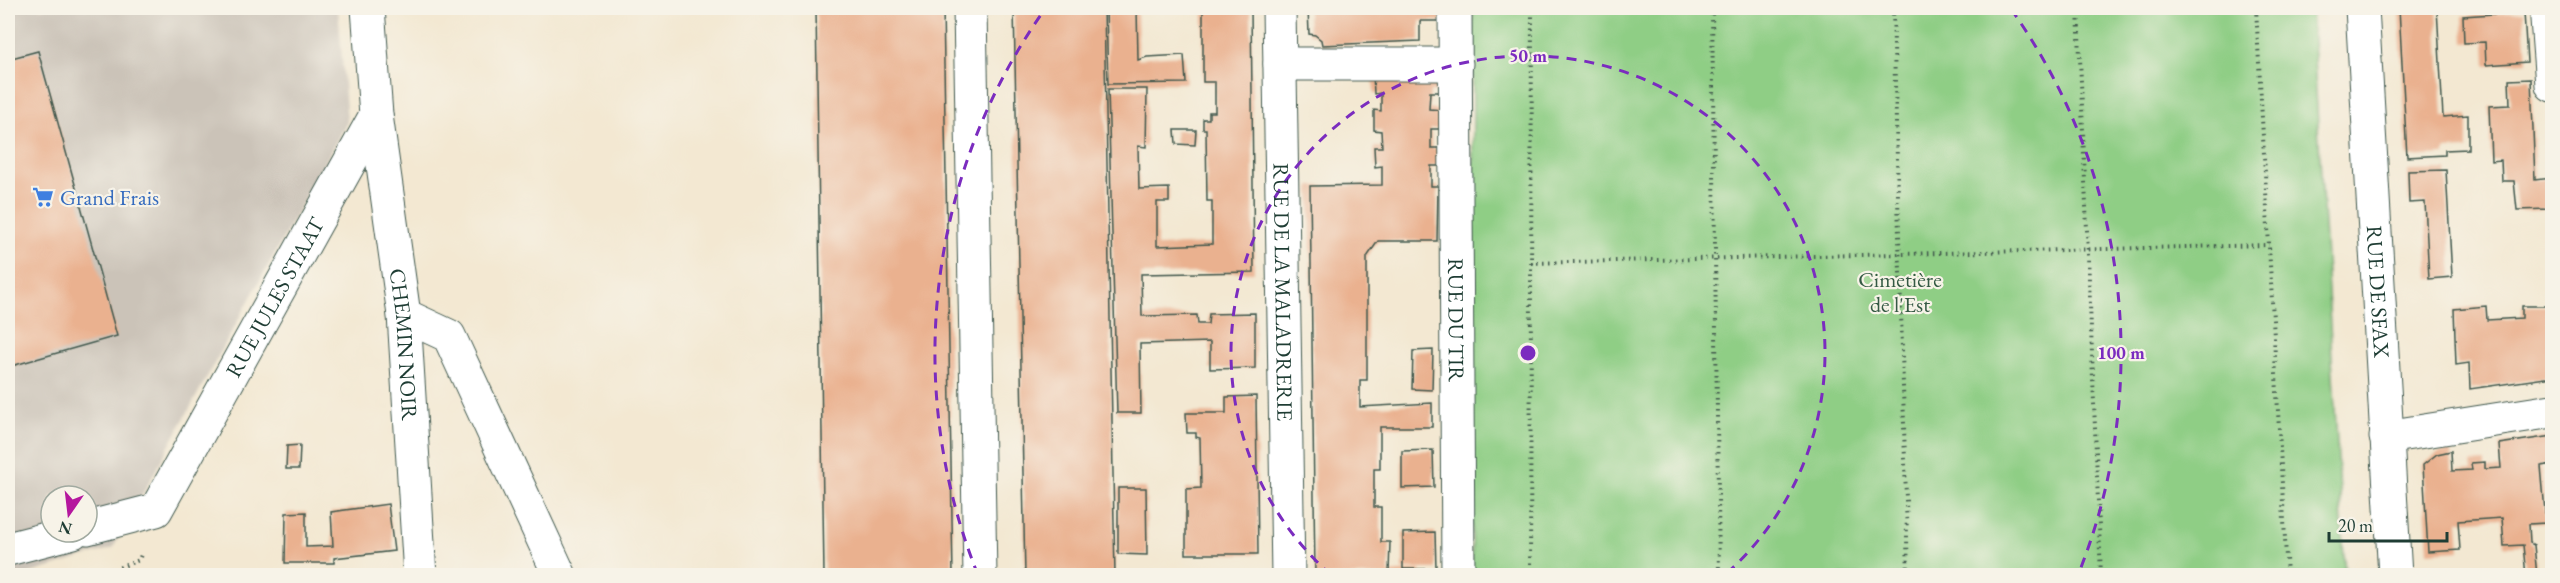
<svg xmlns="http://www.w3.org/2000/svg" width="2560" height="583" viewBox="0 0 2560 583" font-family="'EB Garamond',serif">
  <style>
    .industrial { fill: #cbc3b8; fill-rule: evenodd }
    .green { fill: #8fce85; stroke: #57865c; stroke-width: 1.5 }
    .building { fill: #eab18f }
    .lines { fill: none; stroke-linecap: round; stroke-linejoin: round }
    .minor-casing { stroke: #3f574c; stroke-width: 35 }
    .path { stroke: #3f574c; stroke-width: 4; stroke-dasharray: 1.5 4.5; stroke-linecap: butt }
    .minor { stroke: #fff; stroke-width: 33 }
    .ring { fill: none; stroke: #7b2cbf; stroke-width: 3; stroke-dasharray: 10 8 }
    .labels { text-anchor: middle; stroke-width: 4.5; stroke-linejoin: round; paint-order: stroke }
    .shop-label { font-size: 22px; fill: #366cbe; stroke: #f7f3e8; text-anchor: start }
    .park-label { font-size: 22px; fill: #355a44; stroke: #f7f3e8 }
    .street-label { font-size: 22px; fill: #1f3d34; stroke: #f7f3e8 }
    .centre { fill: #7b2cbf; stroke: #f7f3e8; stroke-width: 3 }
    .ring-label { font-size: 18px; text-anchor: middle; font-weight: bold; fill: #7b2cbf; stroke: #f7f3e8; stroke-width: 4.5; stroke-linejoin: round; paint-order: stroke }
  </style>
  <rect width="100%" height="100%" fill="#f7f3e8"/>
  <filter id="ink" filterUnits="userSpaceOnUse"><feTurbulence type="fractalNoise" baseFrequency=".0167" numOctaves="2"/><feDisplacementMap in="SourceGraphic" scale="12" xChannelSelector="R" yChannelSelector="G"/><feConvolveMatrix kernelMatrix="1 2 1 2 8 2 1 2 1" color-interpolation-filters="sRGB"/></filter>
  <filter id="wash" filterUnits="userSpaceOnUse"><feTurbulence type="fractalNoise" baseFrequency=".008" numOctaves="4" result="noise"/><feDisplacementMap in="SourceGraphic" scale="24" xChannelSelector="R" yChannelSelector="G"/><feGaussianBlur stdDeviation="1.35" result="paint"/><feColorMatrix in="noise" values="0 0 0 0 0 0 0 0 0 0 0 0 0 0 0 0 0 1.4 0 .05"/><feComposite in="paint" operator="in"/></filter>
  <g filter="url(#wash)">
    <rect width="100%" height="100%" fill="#f3e8d2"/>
    <path class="industrial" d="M8 8H338L347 122 113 548 21 576 8 575ZM51 496H87V532H51Z"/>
    <path class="green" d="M1473 8H2311L2345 575 1472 576Z"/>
    <g id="blocks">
      <path class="building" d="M816 8H943L953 576H824Z
        M1014 8H1104L1115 576H1025Z
        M1106 8H1137L1138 60 1147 57 1184 55 1186 83 1108 84Z
        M1203 8H1251L1254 272 1141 274 1142 316 1197 315 1198 324H1208L1209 314 1255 313V368L1210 369V342L1140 344 1141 413H1117L1108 89H1147L1146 147 1138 146 1139 189 1169 188V202H1157V246L1212 244V201H1207L1206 129H1203V119H1209V112H1215V82H1203Z
        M1308 8H1441L1442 21H1420V41L1322 45 1321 40 1315 35 1309 34Z
        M2399 8H2437L2443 117 2468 115V149L2445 150V155L2407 157Z
        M2524 12 2527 62 2486 65 2485 42 2464 43 2463 16Z
        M38 51 117 336 8 367V59Z
        M1373 73H1442L1443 92H1430L1429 109 1442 110 1443 129H1431V148H1443V166H1431V186H1438L1437 241H1378L1367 257V380H1360V407L1432 403V427H1380V469H1374V507H1381V542H1390L1389 573 1420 570V576H1315L1310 186 1382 185V166L1375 167 1374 147H1382L1381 131 1374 130V110L1381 111V93L1374 94Z
        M2531 79 2535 180 2552 178V209L2517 210 2514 181H2502L2501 160 2491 161 2489 106 2510 105 2509 80Z
        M1175 130H1196L1195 145 1176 144Z
        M2446 170 2452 277 2429 279 2425 202 2409 203 2408 171Z
        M2486 306 2487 320 2522 318V306H2552V377L2470 389 2469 363 2456 365 2454 309Z
        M1433 350 1432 390 1412 389 1413 351Z
        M1256 396 1258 554H1186V489L1201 488 1200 438 1196 437V433H1187L1186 413H1226V397Z
        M2552 436V464L2541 466 2546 523 2529 524 2530 543 2534 545 2537 576H2526L2523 545 2504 546 2502 518 2458 521 2460 550 2428 552 2423 465 2437 454 2451 451 2452 471 2472 470 2471 463 2485 462V469L2501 468 2499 444Z
        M300 445 299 469H286L287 446Z
        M1433 450 1434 487 1402 488V451Z
        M1118 488H1146L1147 555 1118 554Z
        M388 504 394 551 334 558V563H285L286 513 306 512V547L333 546 331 512Z
        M1435 532 1436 569H1403V533Z"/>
    </g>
  </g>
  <g filter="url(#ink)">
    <use href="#blocks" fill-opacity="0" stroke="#3f574c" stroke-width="1.5"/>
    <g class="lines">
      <defs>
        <g id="minor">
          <path d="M970 8 980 576"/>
          <path id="s1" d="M1279 8 1288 576"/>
          <path id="s2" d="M1455 8 1458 576"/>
          <path id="s3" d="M2362 8 2395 576"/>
          <path d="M2547 19 2552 85"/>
          <path d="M1280 64H1456"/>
          <path id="s4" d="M376 115 404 315 420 576"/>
          <path d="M404 315 449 336 560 576"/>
          <path d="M2386 437 2552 411"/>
          <path id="s5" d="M87 528 156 510 376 115 368 8"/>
          <path d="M8 549 73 532"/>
        </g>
      </defs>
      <use href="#minor" class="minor-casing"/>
      <path class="path" d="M1712 8 1719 576
        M1893 8 1908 576
        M2078 8 2101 576
        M2256 8 2287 576
        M1531 263 2269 245
        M97 576 139 560 142 552
        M1530 576 1532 8"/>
      <use href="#minor" class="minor"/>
    </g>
  </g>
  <g class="ring">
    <path d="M1331 575A297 297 0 1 1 1725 575"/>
    <path d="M978 575A593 593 0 0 1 1045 9M2011 9A593 593 0 0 1 2078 575"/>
  </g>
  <defs>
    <symbol id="supermarket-bare" viewBox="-9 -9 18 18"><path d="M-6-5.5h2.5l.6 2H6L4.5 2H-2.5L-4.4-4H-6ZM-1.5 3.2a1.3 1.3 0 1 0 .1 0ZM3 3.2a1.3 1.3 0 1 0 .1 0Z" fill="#3f7fe0" stroke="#f7f3e8" stroke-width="2.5" paint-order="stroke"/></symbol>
  </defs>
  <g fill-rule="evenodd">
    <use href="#supermarket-bare" x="28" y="182" width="30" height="30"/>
  </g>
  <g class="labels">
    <g class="shop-label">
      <text x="60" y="205">Grand Frais</text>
    </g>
    <g class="park-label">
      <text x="1900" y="287">Cimetière<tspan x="1900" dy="25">de l'Est</tspan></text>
    </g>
    <g class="street-label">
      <text dy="8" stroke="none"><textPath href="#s1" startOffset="284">RUE DE LA MALADRERIE</textPath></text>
      <text dy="8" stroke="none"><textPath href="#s3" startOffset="284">RUE DE SFAX</textPath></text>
      <text dy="8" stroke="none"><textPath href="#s5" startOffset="315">RUE JULES STAAT</textPath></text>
      <text dy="8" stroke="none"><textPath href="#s2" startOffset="312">RUE DU TIR</textPath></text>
      <text dy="8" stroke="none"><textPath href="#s4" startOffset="231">CHEMIN NOIR</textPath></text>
    </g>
  </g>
  <circle cx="1528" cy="353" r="9" class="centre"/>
  <g class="ring-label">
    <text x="1528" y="62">50 m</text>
    <text x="2121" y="359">100 m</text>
  </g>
  <rect width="2560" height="583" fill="none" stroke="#f7f3e8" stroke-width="30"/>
  <g transform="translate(69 514) rotate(194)"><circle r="28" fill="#f7f3e8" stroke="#a1aaa0" stroke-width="1.5"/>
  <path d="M0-4.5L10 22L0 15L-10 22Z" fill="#b5179e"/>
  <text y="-9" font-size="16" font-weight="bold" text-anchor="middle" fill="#1f3d34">N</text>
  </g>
  <path d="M2329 532v9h118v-9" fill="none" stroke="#1f3d34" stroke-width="3"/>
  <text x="2338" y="532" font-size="18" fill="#1f3d34" stroke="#f7f3e8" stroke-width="4.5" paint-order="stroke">20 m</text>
</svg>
